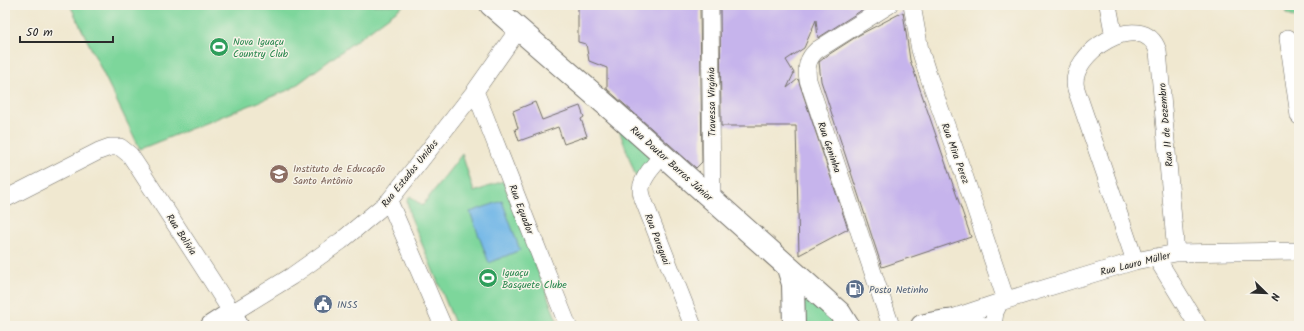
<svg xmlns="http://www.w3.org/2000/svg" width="1304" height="331" viewBox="0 0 1304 331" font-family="Kalam,sans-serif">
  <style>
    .green { fill: #7dd69b; stroke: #548063 }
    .water { fill: #70b6e7; stroke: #4e7089 }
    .building { fill: #c6b4ec }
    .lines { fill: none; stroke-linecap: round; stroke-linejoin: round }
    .minor-casing { stroke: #706d65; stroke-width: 18 }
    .major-casing { stroke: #706d65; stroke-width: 24 }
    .minor { stroke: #fff; stroke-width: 17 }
    .major { stroke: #fff; stroke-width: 22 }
    .labels { text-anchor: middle; stroke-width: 3; stroke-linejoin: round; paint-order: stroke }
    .leisure-label { font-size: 10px; fill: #27864d; stroke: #f7f3e8; text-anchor: start }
    .street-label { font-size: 10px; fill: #2b2b2b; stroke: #f7f3e8 }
    .education-label { font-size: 10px; fill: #785e54; stroke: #f7f3e8; text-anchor: start }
    .service-label { font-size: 10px; fill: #4e5e75; stroke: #f7f3e8; text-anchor: start }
  </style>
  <rect width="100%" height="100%" fill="#f7f3e8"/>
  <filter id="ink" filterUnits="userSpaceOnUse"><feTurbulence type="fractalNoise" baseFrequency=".025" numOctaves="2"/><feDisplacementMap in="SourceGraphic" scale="8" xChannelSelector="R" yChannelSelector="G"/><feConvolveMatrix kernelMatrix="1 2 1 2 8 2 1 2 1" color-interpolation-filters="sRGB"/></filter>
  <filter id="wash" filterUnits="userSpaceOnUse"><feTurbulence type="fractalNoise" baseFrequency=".012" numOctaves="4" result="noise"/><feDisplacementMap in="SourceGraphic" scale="16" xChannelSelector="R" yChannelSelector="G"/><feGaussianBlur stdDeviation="0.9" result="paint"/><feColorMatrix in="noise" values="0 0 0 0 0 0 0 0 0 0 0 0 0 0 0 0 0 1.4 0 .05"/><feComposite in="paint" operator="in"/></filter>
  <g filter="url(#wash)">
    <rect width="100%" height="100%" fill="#f0e8d0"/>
    <path class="green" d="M70 5H404L291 89 140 149Z
      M1287 5H1299V20L1285 13Z
      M612 110 663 156 641 191Z
      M462 154 474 192 503 181 559 326H456L410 215 407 200 410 196 422 206Z
      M798 280 844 326H798Z"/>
    <path class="water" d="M502 201 520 250 489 263 470 212Z"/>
    <g id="blocks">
      <path class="building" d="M578 5H700L702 162 696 168 607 89V68L589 61 586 44 578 42Z
        M720 5H870L818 38 816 20 804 48 786 60 794 73 787 88 798 79 848 229 799 255 796 126H721Z
        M903 12 910 60 971 237 882 267 821 81 819 62 828 55 859 35Z
        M535 102 542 120 580 106 584 117 581 119 587 136 564 144 558 127 519 141 515 129 518 128 513 111Z"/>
    </g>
  </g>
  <g filter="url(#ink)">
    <use href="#blocks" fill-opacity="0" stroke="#706d65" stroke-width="1"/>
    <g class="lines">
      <defs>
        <path id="minor" d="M710 5 712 199
          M889 5 817 50C807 59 806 67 808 80L891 326
          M912 5 920 50 928 75 964 175 1006 300
          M1108 5 1114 37
          M1288 38 1299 116
          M475 91 568 326
          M663 156C655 163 642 178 641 189 641 192 642 196 643 199L693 326
          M5 199 99 151 110 147H120L130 155 138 167 212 281 232 313 292 276 341 241 389 201 475 91 518 30
          M389 201 443 326
          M1156 257 1198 326
          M1135 261 1076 89C1066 54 1143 6 1158 51L1176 253
          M949 319 1000 302 1135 261 1176 253 1299 251
          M993 326 995 312 1000 302"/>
        <path id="major" d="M491 5 612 110 840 313 848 326
          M788 268 793 284 794 326
          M212 326 232 313 237 326
          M922 326C942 321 959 317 978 326"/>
      </defs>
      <use href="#minor" class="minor-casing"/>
      <use href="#major" class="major-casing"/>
      <use href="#minor" class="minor"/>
      <use href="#major" class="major"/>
    </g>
  </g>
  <defs>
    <symbol id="stadium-disc" viewBox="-11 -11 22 22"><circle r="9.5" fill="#2e9e5b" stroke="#f7f3e8"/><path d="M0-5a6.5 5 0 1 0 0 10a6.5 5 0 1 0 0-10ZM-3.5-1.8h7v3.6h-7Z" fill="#fff"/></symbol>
    <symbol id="school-disc" viewBox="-11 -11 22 22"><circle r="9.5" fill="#8d6e63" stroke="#f7f3e8"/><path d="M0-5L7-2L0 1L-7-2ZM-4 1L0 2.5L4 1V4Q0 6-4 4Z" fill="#fff"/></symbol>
    <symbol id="fuel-disc" viewBox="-11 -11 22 22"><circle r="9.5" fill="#5c6f8a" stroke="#f7f3e8"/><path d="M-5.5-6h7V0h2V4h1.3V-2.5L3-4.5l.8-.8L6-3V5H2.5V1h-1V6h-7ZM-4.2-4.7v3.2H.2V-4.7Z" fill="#fff"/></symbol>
    <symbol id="civic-disc" viewBox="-11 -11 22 22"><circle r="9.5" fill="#5c6f8a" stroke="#f7f3e8"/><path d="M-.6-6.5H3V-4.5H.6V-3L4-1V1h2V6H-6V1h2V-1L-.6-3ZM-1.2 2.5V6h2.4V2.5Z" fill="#fff"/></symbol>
  </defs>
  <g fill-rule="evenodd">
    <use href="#stadium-disc" x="208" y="36" width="22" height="22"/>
    <use href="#school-disc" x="268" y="163" width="22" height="22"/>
    <use href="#stadium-disc" x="477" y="267" width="22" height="22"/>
    <use href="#fuel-disc" x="844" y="278" width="22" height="22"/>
    <use href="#civic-disc" x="312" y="293" width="22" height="22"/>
  </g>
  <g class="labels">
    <g class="leisure-label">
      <text x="233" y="45">Nova Iguaçu<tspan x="233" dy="12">Country Club</tspan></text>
      <text x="502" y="276">Iguaçu<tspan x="502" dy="12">Basquete Clube</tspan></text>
    </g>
    <g class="street-label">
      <text transform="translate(711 102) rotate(-91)" y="4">Travessa Virgínia</text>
      <text transform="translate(1165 125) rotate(-95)" y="4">Rua 11 de Dezembro</text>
      <text transform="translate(830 147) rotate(71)" y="4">Rua Geninha</text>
      <text transform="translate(956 153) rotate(70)" y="4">Rua Mira Perez</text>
      <text transform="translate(672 163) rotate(42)" y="4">Rua Doutor Barros Júnior</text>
      <text transform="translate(409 173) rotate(-51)" y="4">Rua Estados Unidos</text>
      <text transform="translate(522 209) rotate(69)" y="4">Rua Equador</text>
      <text transform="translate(182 234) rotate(57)" y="4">Rua Bolívia</text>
      <text transform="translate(658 239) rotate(69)" y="4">Rua Paraguai</text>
      <text transform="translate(1135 263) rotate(-14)" y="4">Rua Lauro Müller</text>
    </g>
    <g class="education-label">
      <text x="293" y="172">Instituto de Educação<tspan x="293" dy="12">Santo Antônio</tspan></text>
    </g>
    <g class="service-label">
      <text x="869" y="293">Posto Netinho</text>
      <text x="337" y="308">INSS</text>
    </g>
  </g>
  <rect width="1304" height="331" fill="none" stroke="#f7f3e8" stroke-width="20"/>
  <g transform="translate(1266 293) rotate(113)" stroke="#f7f3e8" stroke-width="3" paint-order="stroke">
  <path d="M0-3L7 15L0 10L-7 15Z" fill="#2b2b2b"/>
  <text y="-6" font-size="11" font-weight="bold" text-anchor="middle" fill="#2b2b2b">N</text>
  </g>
  <path d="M20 36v6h93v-6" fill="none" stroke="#2b2b2b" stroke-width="2"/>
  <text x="26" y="36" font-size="12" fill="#2b2b2b" stroke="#f7f3e8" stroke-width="3" paint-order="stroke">50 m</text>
</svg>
